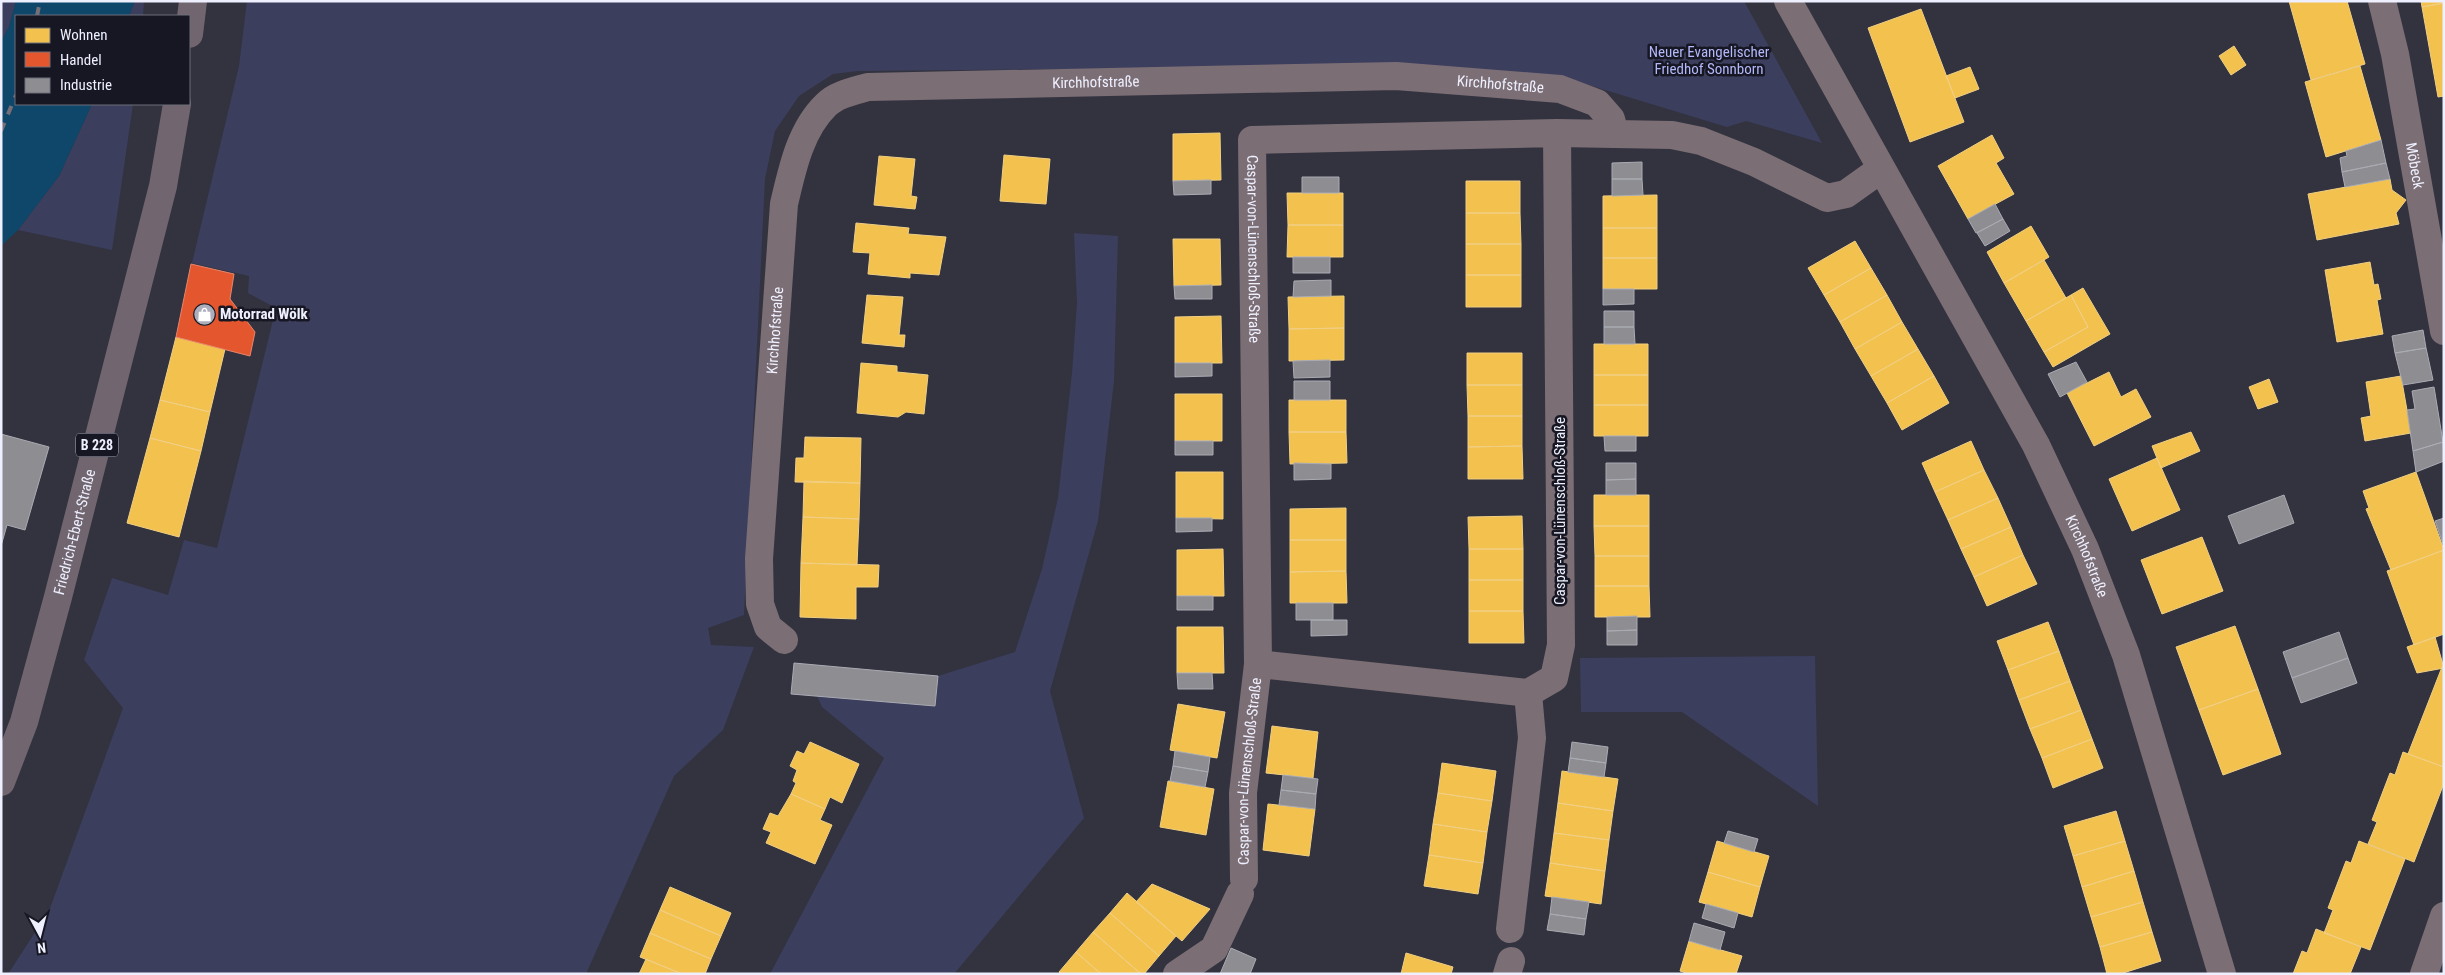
<svg xmlns="http://www.w3.org/2000/svg" width="2445" height="975" viewBox="0 0 2445 975" font-family="'Roboto Condensed',sans-serif">
  <style>
    .green { fill: #3c3e5e }
    .water { fill: #0e476a }
    .homes { fill: #f2c14e; stroke: #f1cf83 }
    .shops { fill: #e4572e; stroke: #e7856d }
    .industry { fill: #8d8d92; stroke: #aaabb3 }
    .lines { fill: none; stroke-linecap: round; stroke-linejoin: round }
    .minor { stroke: #7c6e75; stroke-width: 28 }
    .major { stroke: #71666f; stroke-width: 28 }
    .rail { stroke: #766f78; stroke-width: 4; stroke-dasharray: 9 9; stroke-linecap: butt }
    .labels { text-anchor: middle; stroke-width: 5; stroke-linejoin: round; paint-order: stroke }
    .shield { fill: #161722; stroke: #adafbd; stroke-width: 1 }
    .shield-label { font-size: 14px; font-weight: bold; fill: #eef0ff }
    .park-label { font-size: 15px; fill: #b3b8fa; stroke: #161722 }
    .street-label { font-size: 15px; fill: #eef0ff; stroke: #161722 }
    .poi-label { font-size: 15px; font-weight: bold; fill: #eef0ff; stroke: #161722; text-anchor: start }
  </style>
  <rect width="100%" height="100%" fill="#32333f"/>
  <path class="green" d="M1 1H16L9 27 1 41Z
    M135 1H144L143 16H129Z
    M247 1H1744L1822 143 1746 121 1727 127 1559 76 1400 66 858 71 833 74 799 96 775 131 765 179 744 615 708 628 711 645 754 647 723 730 674 776 586 974H8L49 911 123 708 84 660 112 578 168 595 184 540 217 548 276 308 248 293 249 276 192 263 239 66Z
    M92 104H133L112 250 18 230 59 176Z
    M1074 233 1118 236 1114 381 1098 521 1050 691 1084 818 954 974H770L884 758 822 707 817 696 935 706 938 676 1015 652 1042 569 1058 498 1072 373 1077 303Z
    M1815 656 1818 806 1682 712H1581L1580 658Z"/>
  <path class="water" d="M16 1H135L129 16H16V104H92L59 176 18 230 1 246V41L9 27Z"/>
  <path class="homes" d="M2289 1H2347L2365 64 2311 80Z
    M2421 1H2444V3L2422 7Z
    M2444 3V96L2438 97 2422 7Z
    M1921 9 1964 122 1910 142 1868 28Z
    M2234 46 2246 65 2231 75 2219 56Z
    M2360 66 2381 140 2326 157 2305 82Z
    M1970 67 1979 89 1955 98 1946 76Z
    M1220 133 1221 180 1173 181V134Z
    M1992 135 2004 158 1996 163 2014 194 1968 219 1938 166Z
    M1004 155 1050 159 1046 204 1000 201Z
    M879 156 915 159 911 196 917 197 915 209 874 205Z
    M2390 179 2392 190 2406 200 2396 213 2399 224 2317 240 2308 194Z
    M1466 181H1520V213H1466Z
    M1287 193H1343V225H1288Z
    M1657 195V228H1603V196Z
    M1466 213H1520L1521 244H1466Z
    M856 223 909 228 908 234 946 237 939 275 910 273V278L868 274 870 253 853 252Z
    M1288 225H1343V257H1287Z
    M2031 226 2049 257 2004 283 1987 252Z
    M1603 228H1657V258H1603Z
    M1173 239H1220L1221 285 1174 286Z
    M1855 241 1871 268 1824 295 1808 268Z
    M1466 244H1521V275H1466Z
    M1603 258H1657V289H1603Z
    M2044 260 2066 298 2026 321 2004 283Z
    M2370 262 2374 285 2378 284 2381 299 2377 300 2383 334 2337 342 2325 270Z
    M1871 268 1887 295 1840 322 1824 295Z
    M1466 275H1521V307H1466Z
    M2083 288 2110 334 2053 367 2044 352 2088 327 2071 295Z
    M867 295 903 297 899 335H905L904 347 862 343Z
    M1887 295 1902 322 1855 349 1840 322Z
    M2071 295 2088 327 2044 352 2026 321Z
    M1344 296V328L1289 329 1288 297Z
    M1221 316 1222 363H1175V317Z
    M1902 322 1918 349 1871 376 1855 349Z
    M1344 328V360L1289 361V329Z
    M176 337 225 349 210 412 160 400Z
    M1594 344H1648V375H1594Z
    M1918 349 1934 376 1887 403 1871 376Z
    M1467 353H1522V385H1467Z
    M861 363 897 366V372L928 375 924 414 906 412 898 417 857 413Z
    M2109 372 2121 397 2136 389 2151 417 2094 446 2067 393Z
    M1594 375H1648V405H1594Z
    M1934 376 1949 403 1902 430 1887 403Z
    M2401 376 2411 433 2365 441 2361 418 2371 416 2366 382Z
    M2269 379 2278 402 2258 409 2249 387Z
    M1467 385H1522V416H1468Z
    M1175 394H1222V441H1175Z
    M160 400 210 412 201 451 150 438Z
    M1289 400H1346V432H1289Z
    M1594 405H1648V436H1594Z
    M1468 416H1522V446L1468 447Z
    M1289 432H1346L1347 463 1290 464Z
    M2191 432 2200 451 2161 468 2152 446Z
    M805 437 861 438 860 483 795 482 796 458H804Z
    M150 438 201 451 179 537 127 523Z
    M1971 441 1984 470 1935 492 1922 463Z
    M1522 446 1523 479H1468V447Z
    M2157 458 2180 510 2132 531 2109 479Z
    M1984 470 1998 498 1948 520 1935 492Z
    M1176 472H1223V519L1176 518Z
    M2416 472 2444 550 2391 570 2366 509 2369 508 2363 491Z
    M804 481 860 483 859 519 803 517Z
    M1594 495H1649V526H1594Z
    M1998 498 2011 527 1961 549 1948 520Z
    M1346 508V540H1290V509Z
    M1522 516 1523 549H1469L1468 517Z
    M803 517 859 519 857 565 801 563Z
    M1594 526H1649V556H1595Z
    M2011 527 2023 555 1974 577 1961 549Z
    M2202 537 2223 591 2162 614 2141 560Z
    M1290 540H1346V571L1290 572Z
    M1223 549 1224 596H1177V550Z
    M1469 549H1523V580H1469Z
    M2444 550V634L2414 645 2387 571Z
    M2023 555 2037 584 1987 606 1974 577Z
    M1595 556H1649V586H1595Z
    M801 563 879 565 878 587H856V619L800 617Z
    M1346 571 1347 603H1290V572Z
    M1469 580H1523V611H1469Z
    M1595 586H1649L1650 617H1595Z
    M1469 611H1523L1524 643H1469Z
    M2048 622 2059 651 2008 670 1997 641Z
    M2235 626 2258 689 2199 710 2176 647Z
    M1177 627H1223L1224 673H1177Z
    M2435 637 2444 668 2417 673 2407 647Z
    M2059 651 2070 681 2019 700 2008 670Z
    M2442 667 2444 668V767L2408 754Z
    M2070 681 2081 710 2030 729 2019 700Z
    M2258 689 2281 754 2223 775 2199 710Z
    M1178 704 1225 712 1217 758 1170 750Z
    M2081 710 2092 739 2042 758 2030 729Z
    M1272 726 1318 732 1313 778 1266 773Z
    M2092 739 2103 768 2053 788 2042 758Z
    M810 742 859 764 842 803 830 797 825 809 791 794 796 783 793 781 797 770 790 766 797 751 804 754Z
    M2403 752 2444 767V783L2414 862 2368 844 2377 822 2372 820 2390 773 2395 775Z
    M1442 763 1496 771 1492 801 1438 793Z
    M1562 771 1618 779 1613 811 1558 803Z
    M1168 781 1214 789 1206 835 1160 827Z
    M1438 793 1492 801 1487 832 1433 824Z
    M791 794 825 809 820 820 832 825 815 864 766 843 771 832 763 829 770 813 778 816Z
    M1558 803 1613 811 1609 840 1554 833Z
    M1268 804 1315 809 1309 856 1263 850Z
    M2116 811 2125 841 2073 856 2064 826Z
    M1433 824 1487 832 1483 863 1429 855Z
    M1554 833 1609 840 1605 871 1550 863Z
    M1717 841 1769 856 1760 887 1708 872Z
    M2125 841 2134 871 2082 887 2073 856Z
    M2359 841 2405 859 2370 950 2324 933 2333 910 2328 908 2346 861 2351 863Z
    M1429 855 1483 863 1478 894 1424 886Z
    M1550 863 1605 871 1601 904 1545 896Z
    M2134 871 2143 902 2091 917 2082 887Z
    M1708 872 1760 887 1752 917 1699 902Z
    M1152 884 1210 909 1182 941 1136 902Z
    M670 887 731 913 721 936 660 910Z
    M1127 893 1176 936 1159 956 1110 913Z
    M2143 902 2152 932 2100 947 2091 917Z
    M660 910 721 936 711 959 650 933Z
    M1110 913 1159 956 1144 974H1141L1093 932Z
    M2316 929 2361 947 2350 974H2293L2302 951 2307 953Z
    M1093 932 1141 974H1101L1076 952Z
    M2152 932 2161 961 2120 974H2107L2100 947Z
    M650 933 711 959 705 974H682L640 957Z
    M1689 941 1742 956 1736 974H1689L1680 971Z
    M1076 952 1101 974H1061L1059 972Z
    M1406 953 1453 967 1451 974H1401Z
    M646 959 682 974H639Z"/>
  <path class="shops" d="M191 264 234 274 230 299 255 332 250 356 176 337Z"/>
  <path class="industry" d="M2381 140 2386 163 2342 172 2340 158 2347 156 2346 151Z
    M1642 162V179H1612V163Z
    M2386 163 2390 179 2345 187 2342 172Z
    M1302 177H1339V193H1302Z
    M1612 179H1642L1643 195 1612 196Z
    M1211 180V194L1174 195 1173 181Z
    M1995 204 2003 219 1976 233 1968 219Z
    M2003 219 2010 231 1985 246 1977 233Z
    M1293 257H1330V273H1293Z
    M1331 280V296L1293 297 1294 281Z
    M1212 285V299H1175L1174 286Z
    M1603 289H1634V304L1603 305Z
    M1604 311H1634V327H1604Z
    M1604 327H1634L1635 344H1604Z
    M2423 330 2426 348 2395 353 2392 336Z
    M2426 348 2433 380 2403 385 2395 353Z
    M1330 360V377L1294 378 1293 361Z
    M2076 362 2087 382 2060 397 2048 374Z
    M1175 363H1212V376L1175 377Z
    M1294 381H1330V400H1294Z
    M2434 387 2443 442 2413 451 2407 410 2415 409 2412 391Z
    M1 434 49 447 25 530 7 525 1 546Z
    M1604 436H1636V451H1605Z
    M1175 441H1213V455H1175Z
    M2443 442 2444 461 2416 472 2413 451Z
    M1294 463 1331 464V479L1294 480Z
    M1606 463H1636V479L1606 480Z
    M1636 479V495H1606V480Z
    M2284 495 2294 523 2239 544 2228 516Z
    M1176 518H1212V531L1176 532Z
    M2444 518V547L2435 521Z
    M1177 596H1213V610H1177Z
    M1296 603H1333V620H1296Z
    M1637 616V630L1607 631V617Z
    M1311 620H1347V635L1311 636Z
    M1637 630V645H1607V631Z
    M2339 632 2348 658 2292 678 2283 652Z
    M2348 658 2357 683 2301 703 2292 678Z
    M794 663 938 676 935 706 791 694Z
    M1177 673H1212L1213 689H1178Z
    M1572 742 1608 747 1606 763 1570 758Z
    M1175 751 1210 757 1208 772 1173 766Z
    M1570 758 1606 763 1604 777 1568 772Z
    M1173 766 1208 772 1205 787 1170 781Z
    M1283 775 1318 779 1316 794 1281 790Z
    M1281 790 1316 794 1315 809 1279 805Z
    M1728 831 1758 839 1754 852 1724 843Z
    M1552 897 1589 902 1586 919 1550 914Z
    M1706 904 1738 913 1734 928 1702 918Z
    M1550 914 1586 919 1584 935 1547 930Z
    M1694 923 1725 932 1720 950 1689 941Z
    M1231 948 1256 959 1250 974H1220Z"/>
  <g class="lines">
    <g class="minor">
      <path id="s1" d="M1788 1 2036 445 2085 549 2126 655 2222 974"/>
      <path id="s2" d="M2382 1 2395 54 2444 331"/>
      <path id="s3" d="M1557 133 1252 140 1258 664 1528 693 1554 678 1561 645 1557 133 1672 135 1701 141 1754 162 1827 198 1846 194 1881 169"/>
      <path id="s4" d="M784 640 768 627 760 604 759 559 784 204C792 170 800 130 826 105 837 94 854 91 868 87L1396 76 1560 89 1597 103 1611 119 1615 134"/>
      <path id="s5" d="M1244 879 1243 793 1258 664"/>
      <path d="M1510 929 1532 738 1528 693"/>
      <path d="M1177 974 1214 949 1240 894"/>
      <path d="M1507 974 1511 961"/>
      <path d="M2424 974 2444 916"/>
    </g>
    <g class="major">
      <path d="M189 34 193 1"/>
      <path id="s6" d="M1 782 24 722 58 597 163 186 177 104"/>
    </g>
    <path class="rail" d="M37 16 40 1
      M1 131 16 95"/>
  </g>
  <defs>
    <symbol id="shop-disc" viewBox="-11 -11 22 22"><circle r="9.5" fill="#acaebc" stroke="#161722"/><path d="M-5-2.5h2.3a2.7 3.5 0 0 1 5.4 0H5L5.5 6h-11ZM-1.5-2.5h3a1.5 2.3 0 0 0-3 0Z" fill="#fff"/></symbol>
  </defs>
  <g fill-rule="evenodd">
    <use href="#shop-disc" x="192" y="302" width="25" height="25"/>
  </g>
  <g class="labels">
    <rect class="shield" x="76" y="433.5" width="42" height="23" rx="4"/>
    <g class="shield-label">
      <text x="97" y="450">B 228</text>
    </g>
    <g class="park-label">
      <text x="1709" y="57">Neuer Evangelischer<tspan x="1709" dy="17">Friedhof Sonnborn</tspan></text>
    </g>
    <g class="street-label">
      <text dy="5" stroke="none"><textPath href="#s4" startOffset="829">Kirchhofstraße</textPath></text>
      <text dy="5" stroke="none"><textPath href="#s4" startOffset="1234">Kirchhofstraße</textPath></text>
      <text dy="5" stroke="none"><textPath href="#s2" startOffset="168">Möbeck</textPath></text>
      <text dy="5" stroke="none"><textPath href="#s3" startOffset="414">Caspar-von-Lünenschloß-Straße</textPath></text>
      <text dy="5" stroke="none"><textPath href="#s4" startOffset="319">Kirchhofstraße</textPath></text>
      <text transform="translate(1560 511) rotate(-90)" y="5">Caspar-von-Lünenschloß-Straße</text>
      <text dy="5" stroke="none"><textPath href="#s6" startOffset="261">Friedrich-Ebert-Straße</textPath></text>
      <text dy="5" stroke="none"><textPath href="#s1" startOffset="631">Kirchhofstraße</textPath></text>
      <text dy="5" stroke="none"><textPath href="#s5" startOffset="108">Caspar-von-Lünenschloß-Straße</textPath></text>
    </g>
    <g class="poi-label">
      <text x="220" y="319">Motorrad Wölk</text>
    </g>
  </g>
  <rect width="2445" height="975" fill="none" stroke="#eef0ff" stroke-width="5"/>
  <rect x="15" y="15" width="175" height="90" fill="#161722" stroke="#6c6e7a"/>
  <rect x="25" y="28" width="25" height="15" fill="#f2c14e" stroke="#6c6e7a"/>
  <text x="60" y="40" font-size="15" fill="#eef0ff">Wohnen</text>
  <rect x="25" y="52" width="25" height="15" fill="#e4572e" stroke="#6c6e7a"/>
  <text x="60" y="65" font-size="15" fill="#eef0ff">Handel</text>
  <rect x="25" y="78" width="25" height="15" fill="#8d8d92" stroke="#6c6e7a"/>
  <text x="60" y="90" font-size="15" fill="#eef0ff">Industrie</text>
  <g transform="translate(40 935) rotate(173)" stroke="#161722" stroke-width="4" paint-order="stroke">
  <path d="M0-4L9 19L0 12L-9 19Z" fill="#eef0ff"/>
  <text y="-8" font-size="14" font-weight="bold" text-anchor="middle" fill="#eef0ff">N</text>
  </g>
</svg>
